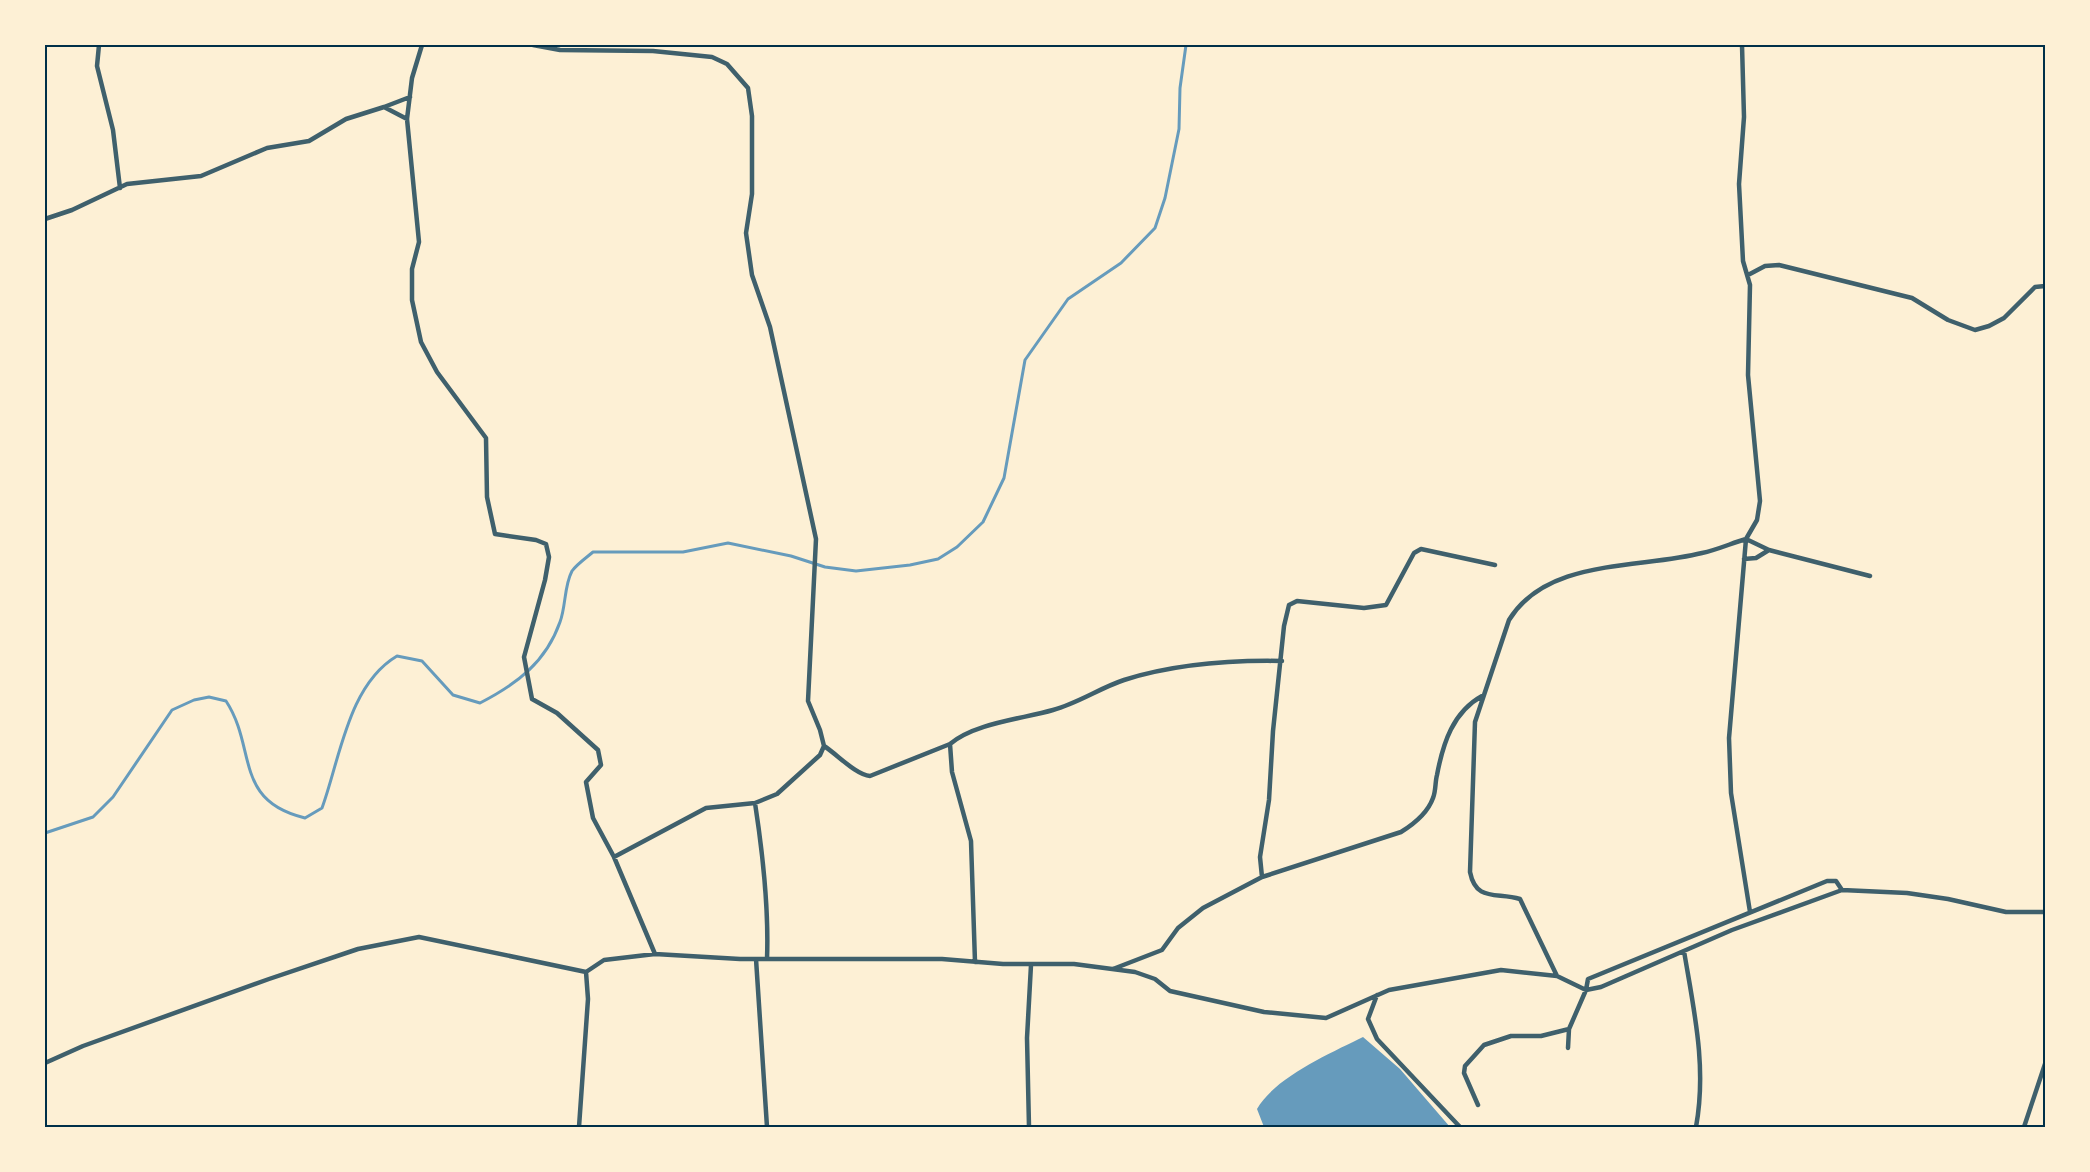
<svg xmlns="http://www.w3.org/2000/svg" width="2090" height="1172" viewBox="0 0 2090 1172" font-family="'Asap Condensed',sans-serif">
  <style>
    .water { fill: #669bbc }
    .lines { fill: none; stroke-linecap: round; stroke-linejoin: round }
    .stream { stroke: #669bbc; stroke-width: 3 }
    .minor { stroke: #3f606c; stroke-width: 4.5 }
    .neatline { fill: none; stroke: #003049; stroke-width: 2 }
  </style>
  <rect width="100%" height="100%" fill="#fdf0d5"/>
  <path class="water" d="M1363 1037 1400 1069 1450 1127H1264L1257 1109C1275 1077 1331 1053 1363 1037Z"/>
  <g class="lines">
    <path class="stream" d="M45 833 93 817 113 797 172 710 194 700 209 697 226 701C257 748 233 801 305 818L322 808C340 759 348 685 397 656L422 661 453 695 480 703C517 684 546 662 560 622 566 606 564 586 572 571 577 564 586 558 593 552H683L728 543 791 556 825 567 856 571 910 565 938 559 957 547 983 522 1004 478 1025 360 1068 299 1121 263 1155 228 1165 198 1179 129 1180 88 1186 45"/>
    <path class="minor" d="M99 45 97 66 113 130 120 188
      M422 45 412 78 407 119 419 242 412 269V300L421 342 437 372 486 438 487 497 495 534 536 540 546 544 549 557 545 580 524 657 532 699 557 713 598 750 601 765 586 782 593 818 614 857 655 954
      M533 45 560 50 653 51 712 57 727 64 748 88 752 116V194L746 233 752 275 770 327 816 539 808 701 820 730 824 746 820 755 777 794 755 803 706 808 614 857
      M1742 45 1744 117 1739 184 1743 261 1750 285 1748 375 1760 501 1757 520 1746 539 1729 738 1731 793 1750 912
      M384 107 410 97
      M45 219 72 210 127 184 201 176 267 148 309 141 346 119 384 107 407 119
      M1748 275 1765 266 1779 265 1912 298 1948 320 1975 330 1989 326 2004 318 2035 287 2045 286
      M1744 559 1756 558 1769 550 1870 576
      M824 746C838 755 856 775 870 776L950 744
      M755 803C763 855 769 907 767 959
      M1262 877 1260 857 1269 800 1273 731 1284 626 1289 605 1297 601 1364 608 1386 605 1414 553 1421 549 1495 565
      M1684 951C1694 1011 1707 1067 1696 1127
      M756 959 767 1127
      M975 962 971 841 952 772 950 744C975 723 1022 719 1053 710 1078 703 1100 688 1124 680 1175 664 1229 660 1282 661
      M1113 969 1162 950 1178 928 1203 908 1262 877 1401 832C1414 824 1428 812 1433 798 1436 791 1435 782 1437 775 1443 743 1453 712 1482 696
      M1557 976 1520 899C1496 892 1476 902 1470 872L1475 722 1509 620C1547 558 1639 569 1702 553 1717 550 1732 543 1746 539L1769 550
      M1377 995 1368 1019 1377 1039 1460 1127
      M1568 1048 1569 1029 1586 990 1588 979 1827 881H1836L1842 890
      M45 1063 83 1046 269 979 358 949 419 937 586 972 604 960 655 954 740 959H942L1003 964H1074L1135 972 1155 979 1170 991 1264 1012 1326 1018 1389 990 1501 970 1557 976 1586 990 1601 987 1732 930 1842 890 1907 893 1948 899 2006 912H2045
      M1478 1105 1464 1073 1465 1066 1484 1045 1511 1036H1541L1569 1029
      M579 1127 588 999 586 972
      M1029 1127 1027 1038 1031 965
      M2024 1127 2045 1064"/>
  </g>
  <rect width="2090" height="1172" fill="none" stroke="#fdf0d5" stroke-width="93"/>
  <rect x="46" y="46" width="1998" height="1080" class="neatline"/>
</svg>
